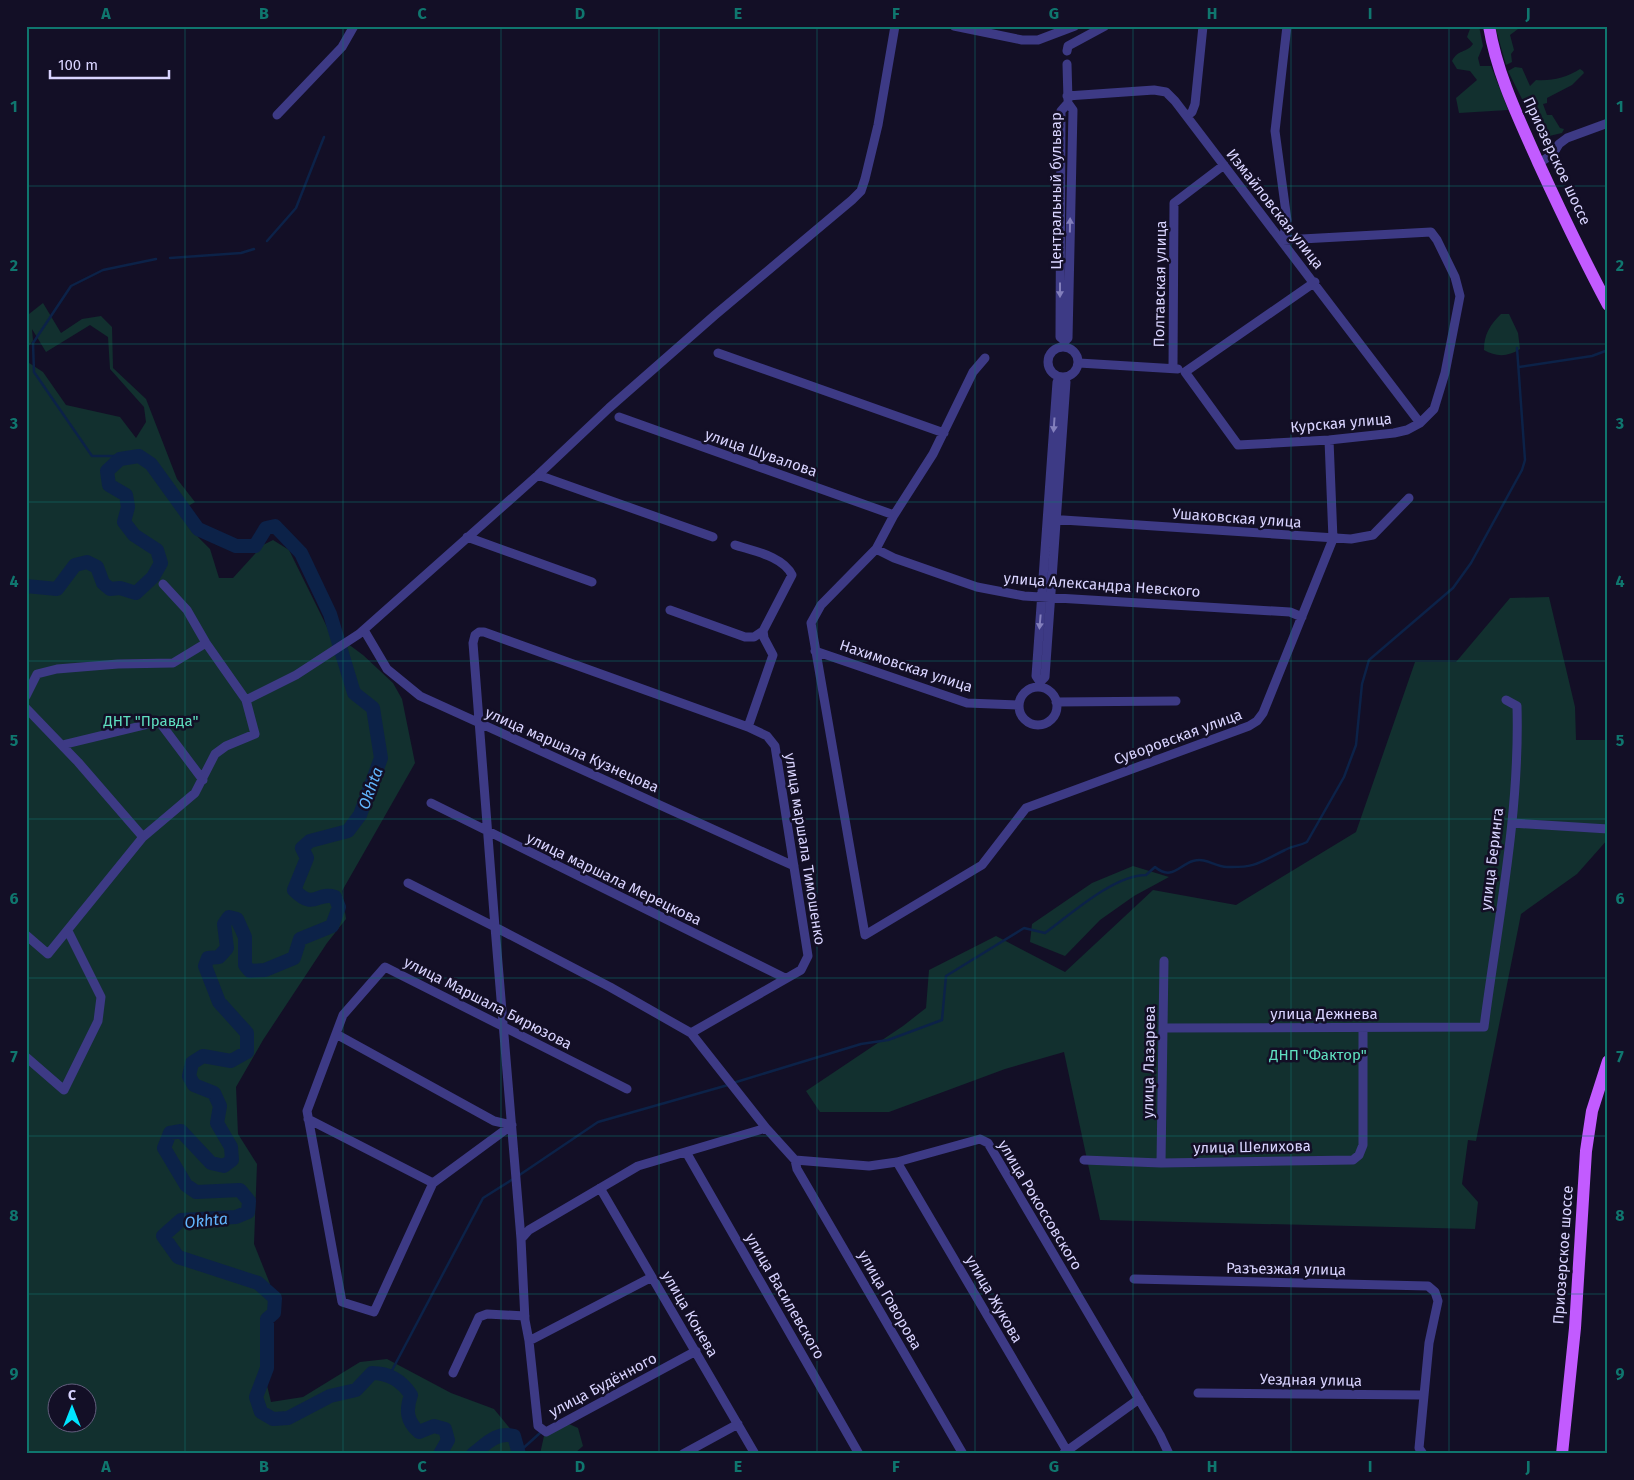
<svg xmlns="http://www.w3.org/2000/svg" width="1634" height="1480" viewBox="0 0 1634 1480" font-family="'Fira Sans',sans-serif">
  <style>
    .green { fill: #12302f; fill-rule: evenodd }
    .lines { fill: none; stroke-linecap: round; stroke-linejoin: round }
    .stream { stroke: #0c2248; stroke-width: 2.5 }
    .river { stroke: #0c2248; stroke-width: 14 }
    .street { stroke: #3d3a85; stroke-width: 9 }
    .primary { stroke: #c25bff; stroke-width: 12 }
    .oneway { fill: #837fbc }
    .grid { fill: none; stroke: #0f766e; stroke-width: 1; stroke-opacity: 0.55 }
    .labels { text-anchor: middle; stroke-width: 5; stroke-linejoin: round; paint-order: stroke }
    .street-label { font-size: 15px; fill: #d9d4ff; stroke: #130f26 }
    .park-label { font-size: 15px; fill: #5fe0c0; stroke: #130f26 }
    .water-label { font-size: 16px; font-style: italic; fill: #62b6ff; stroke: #130f26 }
    .neatline { fill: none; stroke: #0f766e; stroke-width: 2 }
    .grid-label { font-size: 16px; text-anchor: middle; font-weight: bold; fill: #0f766e }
  </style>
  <rect width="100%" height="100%" fill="#130f26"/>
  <path class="green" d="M1471 26H1479L1483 46 1478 58 1480 66H1491L1508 110 1459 113 1456 98 1477 80 1470 71 1457 69 1452 61C1458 49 1467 53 1473 44L1467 37Z
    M1495 26H1522L1510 35 1514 50 1511 54 1512 62 1506 65Z
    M1515 67 1522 68 1530 86 1536 80C1552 81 1566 78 1580 69L1583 71 1584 73 1572 85 1547 98V103L1543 104 1547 115H1552L1560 128 1564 129 1562 133 1549 136 1544 141 1531 112 1526 107 1508 71Z
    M26 295 29 314 43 303 61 333 82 319 101 316 112 327 113 368 146 399 177 479 195 502 183 509 198 537 210 549 219 578H233L263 545 273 540 289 550 328 629 363 655 393 683 402 699 415 763 342 891 346 919 327 943 263 1040 236 1087 238 1134 257 1164 254 1244 270 1284 272 1334 265 1377 271 1402 303 1397 360 1362 387 1359 451 1393 494 1409 521 1442 522 1454H26V361L43 372 66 405 120 417 136 438 146 422 144 407 110 369 108 337 90 325 46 352 32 329 33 341 26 349ZM58 1392H88V1422H58Z
    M1501 314H1509L1518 333 1520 349C1508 357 1496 357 1484 350 1484 334 1490 325 1501 314Z
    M1549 597 1575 707 1576 740H1608V839L1577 874 1521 914 1476 1141 1468 1140 1462 1184 1478 1202 1475 1229 1100 1220 1064 1052 1005 1069 889 1112H820L806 1091 903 1026 926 1008 929 970 996 936 1065 972 1153 890 1236 905 1356 832 1415 662H1456L1510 598Z
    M1133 866 1169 877 1134 896 1100 920 1065 956 1030 942 1032 924 1092 883Z
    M569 1424 578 1428 583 1446 574 1454H540L544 1436Z"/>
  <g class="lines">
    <path class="stream" d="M267 241 296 208 324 137
      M170 258 241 253 254 249
      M1519 367 1592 356 1608 350
      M139 456H92L34 372 33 343 71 286 103 270 156 259
      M733 1083 861 1044 888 1040 942 1020 946 976 1024 928 1045 933C1071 914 1114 875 1146 875L1155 867C1172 881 1179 865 1193 861 1207 857 1214 867 1227 867 1256 868 1260 862 1285 850 1292 846 1299 846 1307 842L1344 777 1356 745 1362 684 1369 660 1453 588 1471 563 1522 470 1525 460 1517 348
      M518 1176 598 1122 728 1085
      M389 1376 483 1198 513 1179
      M519 1452 540 1433"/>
    <path class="river" d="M26 586 57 589 75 565 87 562 97 567 103 583 110 589 120 588 136 593 153 577 161 563 157 550 134 535 124 522 128 507 126 495 109 485 107 471 120 459 139 456 151 464 198 529 236 546H255L266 528 275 526 301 553 330 614 354 693 373 708 381 758 360 815 348 831 310 841 302 848 307 858 294 890C315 911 316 891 335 897L339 907 332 926 300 939 294 958 265 970 250 971 245 965V937L237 919 229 917 224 924 227 948 219 957 208 958 205 966 219 1002 247 1033V1052L231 1061 203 1056 192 1063 189 1076 194 1085 214 1093 220 1106 217 1123 231 1147 232 1160 224 1166 211 1163 181 1131 170 1133 164 1148 186 1185 196 1192 240 1190 249 1201 248 1212 236 1217 181 1220 163 1236 178 1257 258 1283 275 1298 274 1313 267 1319V1368L256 1397 261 1412 273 1419 288 1418 330 1396 356 1390 372 1373C389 1373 402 1381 411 1395 406 1409 406 1421 419 1432L434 1426 445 1429 448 1440 440 1454
      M473 1454C486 1444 497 1431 514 1436L519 1454"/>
    <path class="street" d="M954 26 1022 40H1038L1075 26
      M1067 51 1068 46 1105 26
      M1067 64 1068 100
      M1067 96 1154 90 1166 92 1175 101 1420 423
      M277 115 342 47 354 26
      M1187 116 1192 112 1195 104 1203 26
      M1539 163 1553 154 1559 144 1567 138 1608 123
      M1065 341 1060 337 1061 111 1068 103
      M1048 362a15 15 0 1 1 30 0a15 15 0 1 1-30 0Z
      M1064 347 1065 341 1068 338 1073 110 1068 103
      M718 353 944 433
      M985 358 973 372 933 454 894 515 876 549 821 605 811 623 865 935 982 865 1026 808 1249 726 1257 721 1263 713 1333 539 1329 440
      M1079 363 1178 369
      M1173 368 1174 203 1224 165
      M1185 372 1238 445 1329 440 1394 433 1407 430 1420 423 1434 409 1445 373 1460 296 1455 277 1437 240 1431 232 1283 240 1287 220 1275 131 1287 26
      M1185 372 1315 282
      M619 417 894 515
      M538 475 713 537
      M1048 519 1351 539 1373 535 1409 498
      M467 537 592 582
      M876 549 894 558 977 587 1024 596 1290 612 1302 617
      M163 584 187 610 206 643 246 700
      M670 610 745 637H754L763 631 792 575C783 556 753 551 735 545
      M364 630 387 669 420 696 794 866
      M479 632H484L748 727 767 736 775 746 808 956 801 970 691 1033 610 987 495 927 473 643 475 635Z
      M815 651 967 703 1018 705
      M1040 682 1045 677 1066 382 1063 377
      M1039 687 1040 682 1036 676 1057 382 1062 380
      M1019 706a19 19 0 1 1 38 0a19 19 0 1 1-38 0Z
      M26 696 37 674 57 669 118 664 173 663 206 643
      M1056 702 1176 701
      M26 708 78 762 143 837
      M748 727 773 655 764 638 763 631
      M62 745 153 723 161 724 203 780
      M431 803 785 978
      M1512 823 1608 829
      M408 883 495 927 521 1239
      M26 935 48 954 143 837 195 793 215 754 226 746 255 734 246 700 296 675 359 634 538 475 609 408 715 315 852 200 861 191 865 179 878 125 895 26
      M1164 1028 1484 1027C1498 920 1520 813 1517 706L1506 700
      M691 1033 766 1128
      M336 1034 494 1121 512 1125
      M26 1057 64 1090 98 1021 101 997 68 931
      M308 1119 433 1183
      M512 1125 433 1183 374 1312 342 1302 307 1111 343 1015 385 967 627 1089
      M686 1152 859 1454
      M795 1160 797 1169 963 1454
      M1084 1160 1161 1163 1353 1160 1359 1155 1363 1145V1029
      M897 1162 1067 1451
      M1161 1163 1164 961
      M600 1188 755 1454
      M652 1277 529 1341 538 1426 546 1432 696 1351
      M1134 1279 1428 1286 1435 1292 1438 1301 1429 1343 1419 1448 1423 1454
      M529 1341 525 1320 521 1239 529 1230 638 1166 766 1128 795 1160 869 1166 897 1162 980 1139 988 1143 1160 1435 1169 1454
      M453 1373 479 1317 487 1314 525 1316
      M1198 1393 1423 1395
      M1064 1453 1139 1399
      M683 1454 738 1424"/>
    <path class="primary" d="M1489 26C1497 74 1518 117 1538 162 1560 210 1583 258 1608 305
      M1562 1454 1575 1328 1586 1151 1592 1111 1608 1061"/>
  </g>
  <defs><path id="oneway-solid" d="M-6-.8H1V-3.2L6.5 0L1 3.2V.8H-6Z" transform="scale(1.25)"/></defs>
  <g class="oneway">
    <use href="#oneway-solid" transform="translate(1070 225) rotate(-89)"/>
    <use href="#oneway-solid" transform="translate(1060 290) rotate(90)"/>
    <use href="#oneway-solid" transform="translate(1054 425) rotate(94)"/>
    <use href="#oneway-solid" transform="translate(1040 622) rotate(95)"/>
  </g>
  <path class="grid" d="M185 26V1454M343 26V1454M501 26V1454M659 26V1454M817 26V1454M975 26V1454M1133 26V1454M1291 26V1454M1449 26V1454M26 186H1608M26 344H1608M26 502H1608M26 661H1608M26 819H1608M26 978H1608M26 1136H1608M26 1294H1608"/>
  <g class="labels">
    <g class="street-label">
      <text transform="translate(1557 161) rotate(65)" y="5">Приозерское шоссе</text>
      <text transform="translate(1056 191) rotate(-90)" y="5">Центральный бульвар</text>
      <text transform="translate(1275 209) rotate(52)" y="5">Измайловская улица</text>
      <text transform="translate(1160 284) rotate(-89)" y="5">Полтавская улица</text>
      <text transform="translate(1341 423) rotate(-5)" y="5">Курская улица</text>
      <text transform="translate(761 453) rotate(19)" y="5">улица Шувалова</text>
      <text transform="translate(1237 518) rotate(4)" y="5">Ушаковская улица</text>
      <text transform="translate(1102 585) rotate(4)" y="5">улица Александра Невского</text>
      <text transform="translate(906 666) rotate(18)" y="5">Нахимовская улица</text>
      <text transform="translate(1178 737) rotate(-20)" y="5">Суворовская улица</text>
      <text transform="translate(572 750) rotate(24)" y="5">улица маршала Кузнецова</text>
      <text transform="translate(805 849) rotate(81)" y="5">улица маршала Тимошенко</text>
      <text transform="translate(1492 859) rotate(-83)" y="5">улица Беринга</text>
      <text transform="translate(614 879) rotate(26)" y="5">улица маршала Мерецкова</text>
      <text transform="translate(488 1003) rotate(27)" y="5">улица Маршала Бирюзова</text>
      <text x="1324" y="1019">улица Дежнева</text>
      <text transform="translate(1149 1062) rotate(-89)" y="5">улица Лазарева</text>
      <text transform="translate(1252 1147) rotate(-1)" y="5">улица Шелихова</text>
      <text transform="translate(1040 1205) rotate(59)" y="5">улица Рокоссовского</text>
      <text transform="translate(1563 1255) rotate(-86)" y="5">Приозерское шоссе</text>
      <text transform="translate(1286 1269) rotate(1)" y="5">Разъезжая улица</text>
      <text transform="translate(785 1296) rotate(60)" y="5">улица Василевского</text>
      <text transform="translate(994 1299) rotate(60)" y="5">улица Жукова</text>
      <text transform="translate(890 1300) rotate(60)" y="5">улица Говорова</text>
      <text transform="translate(690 1314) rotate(60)" y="5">улица Конева</text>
      <text transform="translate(1311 1380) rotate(1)" y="5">Уездная улица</text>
      <text transform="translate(603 1385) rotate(-28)" y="5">улица Будённого</text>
    </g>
    <g class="park-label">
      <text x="151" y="726">ДНТ "Правда"</text>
      <text x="1318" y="1060">ДНП "Фактор"</text>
    </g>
    <g class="water-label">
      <text transform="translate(370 788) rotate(-70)" y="6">Okhta</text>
      <text transform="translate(206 1220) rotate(-6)" y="6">Okhta</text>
    </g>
  </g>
  <rect width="1634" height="1480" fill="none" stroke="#130f26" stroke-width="55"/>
  <g transform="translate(72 1408)"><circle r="24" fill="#130f26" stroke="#625e7d"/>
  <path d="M0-4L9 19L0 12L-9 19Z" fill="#00e5ff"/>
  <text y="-8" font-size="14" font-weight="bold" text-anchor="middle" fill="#d9d4ff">С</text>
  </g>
  <path d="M50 70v8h119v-8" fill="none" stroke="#d9d4ff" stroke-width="2.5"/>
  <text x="58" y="70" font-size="15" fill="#d9d4ff" stroke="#130f26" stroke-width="4" paint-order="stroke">100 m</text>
  <rect x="28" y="28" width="1578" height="1424" class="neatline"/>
  <g class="grid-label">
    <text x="106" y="19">A</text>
    <text x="264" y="19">B</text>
    <text x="422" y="19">C</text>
    <text x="580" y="19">D</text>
    <text x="738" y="19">E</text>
    <text x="896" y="19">F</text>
    <text x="1054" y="19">G</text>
    <text x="1212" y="19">H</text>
    <text x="1370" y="19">I</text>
    <text x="1528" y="19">J</text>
    <text x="14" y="112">1</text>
    <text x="1620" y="112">1</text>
    <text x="14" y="271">2</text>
    <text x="1620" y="271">2</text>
    <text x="14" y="429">3</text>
    <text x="1620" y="429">3</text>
    <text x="14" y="587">4</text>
    <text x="1620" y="587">4</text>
    <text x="14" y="746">5</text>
    <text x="1620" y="746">5</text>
    <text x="14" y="904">6</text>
    <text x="1620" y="904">6</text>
    <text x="14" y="1062">7</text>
    <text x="1620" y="1062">7</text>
    <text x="14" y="1221">8</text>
    <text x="1620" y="1221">8</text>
    <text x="14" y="1379">9</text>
    <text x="1620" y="1379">9</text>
    <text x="106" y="1472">A</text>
    <text x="264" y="1472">B</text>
    <text x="422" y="1472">C</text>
    <text x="580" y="1472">D</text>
    <text x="738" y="1472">E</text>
    <text x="896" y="1472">F</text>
    <text x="1054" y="1472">G</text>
    <text x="1212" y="1472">H</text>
    <text x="1370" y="1472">I</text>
    <text x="1528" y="1472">J</text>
  </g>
</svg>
